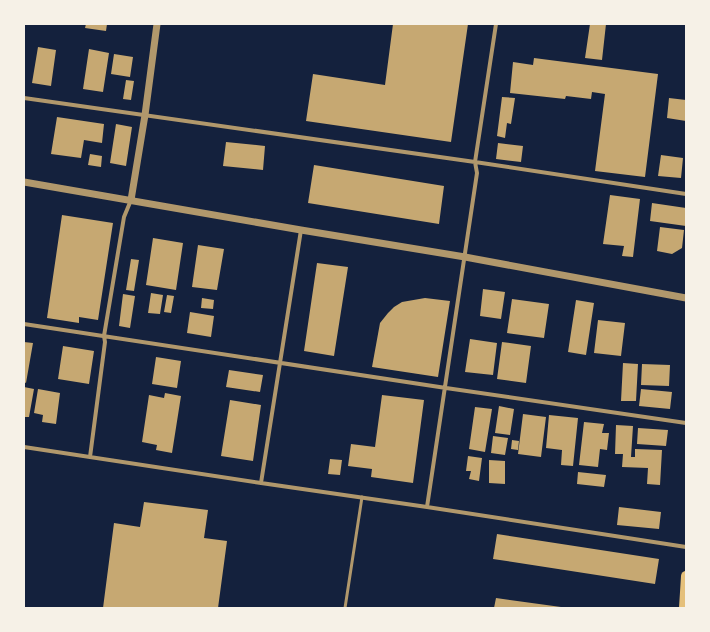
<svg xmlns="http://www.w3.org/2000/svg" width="710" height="632" viewBox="0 0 710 632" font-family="'IBM Plex Serif',serif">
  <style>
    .building { fill: #c6a872 }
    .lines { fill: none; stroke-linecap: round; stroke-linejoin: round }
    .service { stroke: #b1986c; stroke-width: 3 }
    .minor { stroke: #b1986c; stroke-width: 4 }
    .tertiary { stroke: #b1986c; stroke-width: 7 }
    .primary { stroke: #e5c07b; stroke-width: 10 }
  </style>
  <rect width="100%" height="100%" fill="#14213d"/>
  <path class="building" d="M86 24H107L106 31 85 28Z
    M393 24H468L451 142 306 121 313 74 385 85Z
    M590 24H606L602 60 585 58Z
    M38 47 56 50 51 86 32 83Z
    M89 49 109 53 103 92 83 89Z
    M114 54 133 57 130 77 111 74Z
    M534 58 658 74 645 177 595 171 605 94 592 92 591 99 566 96 565 99 510 93 513 62 533 65Z
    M126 80 134 81 131 100 123 99Z
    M502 97 515 98 511 124 507 123 505 138 497 136Z
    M669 98 686 100V121L667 118Z
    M57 117 104 124 102 143 84 140 81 158 51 154Z
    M116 124 132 127 126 166 110 163Z
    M226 142 265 146 263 170 223 166Z
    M498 143 523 146 521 162 496 159Z
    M90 154 102 156 101 167 88 165Z
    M661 155 683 158 681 178 658 176Z
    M314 165 444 186 439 224 308 203Z
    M610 195 640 199 633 257 622 256 624 246 603 244Z
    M652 203 686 208V226L650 221Z
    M62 215 113 223 98 320 79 317V323L47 318Z
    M660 227 684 230 682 248 672 254 657 251Z
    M153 238 183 243 176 290 146 285Z
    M198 245 224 249 217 290 192 287Z
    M131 259 139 260 134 291 126 290Z
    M317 263 348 267 334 356 304 351Z
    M483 289 505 292 501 319 480 316Z
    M151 293 163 295 160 314 148 313Z
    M123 294 135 296 130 328 119 326Z
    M167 295 174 296 171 313 164 312Z
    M202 298 214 300 213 309 201 308Z
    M425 298 450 301 438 377 372 367 380 323 388 313 394 307 402 302Z
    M512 299 549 304 544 338 507 333Z
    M576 300 594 303 586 355 568 352Z
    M190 312 214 316 211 337 187 333Z
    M598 320 625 323 621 356 594 353Z
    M470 339 497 343 493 375 465 372Z
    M24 342 33 343 26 383 24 382Z
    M502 342 531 346 526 383 497 379Z
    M63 346 94 351 89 384 58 379Z
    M156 357 181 361 177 388 152 384Z
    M623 363 638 364 636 401H621Z
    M642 364 670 365 669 386 641 385Z
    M229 370 263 375 260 392 226 387Z
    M24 387 34 389 29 417H24Z
    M38 389 60 393 56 424 42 422 43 415 34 413Z
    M641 389 672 392 670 409 639 406Z
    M165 393 181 396 172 453 156 450 157 445 142 442 149 395 164 398Z
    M382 395 424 400 413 483 371 477 372 469 348 466 351 444 375 447Z
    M230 400 261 405 253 461 221 456Z
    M499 406 514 409 510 435 495 433Z
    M475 407 492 409 485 452 469 449Z
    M523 414 546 417 541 457 518 454Z
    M549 415 578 418 573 466 561 465 562 450 546 448Z
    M584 422 604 424 602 433H609L607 450 600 449 598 467 579 465Z
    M616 425 633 426 631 457H635V449L662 450 660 485 647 484 648 468 622 467 623 454H615Z
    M638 428 668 430 666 446 637 444Z
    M493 436 508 438 505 455 491 453Z
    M512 440 519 441 518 450 511 449Z
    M468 456 482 458 479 481 469 479 471 471H466Z
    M330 459 342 460 340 475 328 474Z
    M489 460 505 461V484L489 483Z
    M578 472 606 475 604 487 577 484Z
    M144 502 208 510 204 538 227 541 218 608H103L114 523 140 527Z
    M619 507 661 512 659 529 617 525Z
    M497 534 659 559 655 584 493 559Z
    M496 598 561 607V608H494Z"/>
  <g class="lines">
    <path class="service" d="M345 608 362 497"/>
    <path class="minor" d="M24 98 475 162 686 194
      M24 324 446 388 686 423
      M24 447 261 483 427 507 686 547
      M90 457 105 342 104 336 124 217 131 200
      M261 483 301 230
      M427 507 477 173 475 162 496 24"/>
    <path class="tertiary" d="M24 182 301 230 465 257 686 298
      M131 200 145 115 157 24"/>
    <path class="primary" d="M684 608 686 576"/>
  </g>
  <rect width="710" height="632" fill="none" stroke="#f6f1e7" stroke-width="50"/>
</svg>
